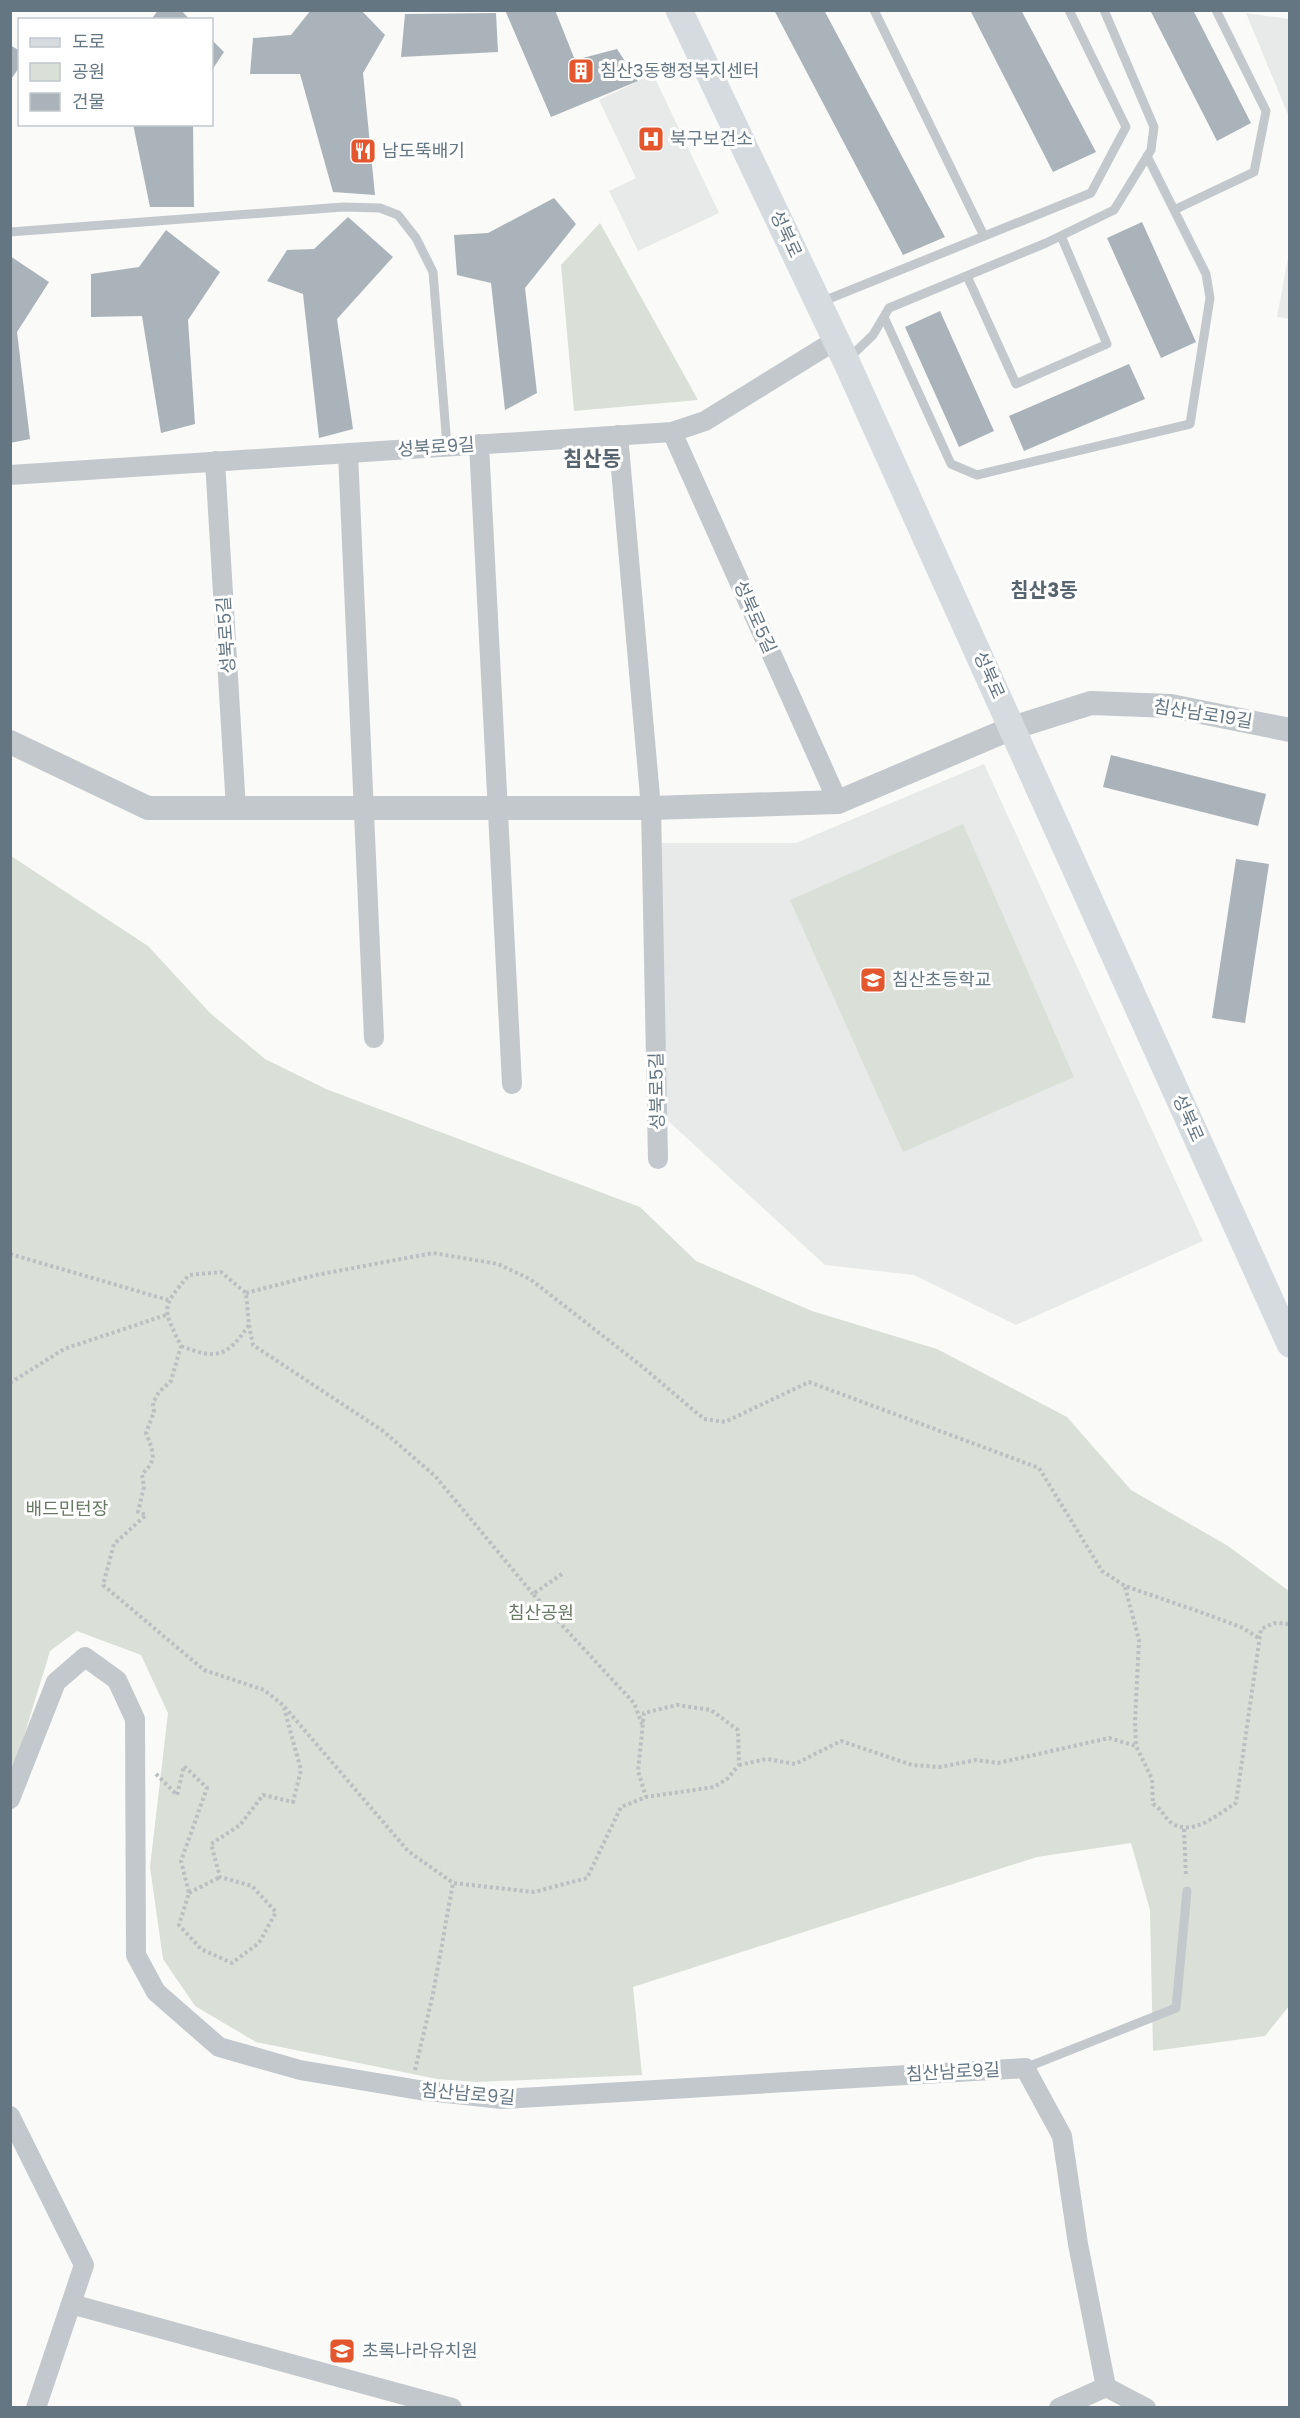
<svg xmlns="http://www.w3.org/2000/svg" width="1300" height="2418" viewBox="0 0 1300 2418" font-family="Poppins,'Noto Sans KR',sans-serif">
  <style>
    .built { fill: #e8e9e9 }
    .green { fill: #dadfd7 }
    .building { fill: #aab3b9 }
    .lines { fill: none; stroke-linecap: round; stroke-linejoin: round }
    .path { stroke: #bbbfc2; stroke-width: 4; stroke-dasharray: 3 3; stroke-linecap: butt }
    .service { stroke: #c3c8cc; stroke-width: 9 }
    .minor { stroke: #c3c8cc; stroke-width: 20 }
    .tertiary { stroke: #c3c8cc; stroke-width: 24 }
    .secondary { stroke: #d6dbdf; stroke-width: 27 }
    .labels { text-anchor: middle; stroke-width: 6; stroke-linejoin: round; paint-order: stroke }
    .poi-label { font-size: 18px; fill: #657683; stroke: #fff; text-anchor: start }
    .street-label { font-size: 18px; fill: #657683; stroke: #fff }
    .park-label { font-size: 18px; fill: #687a64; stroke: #fff }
    .neighbourhood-label { font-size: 20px; font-weight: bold; fill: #57646e; stroke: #fff }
    .quarter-label { font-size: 21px; font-weight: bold; fill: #57646e; stroke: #fff }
  </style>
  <rect width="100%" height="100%" fill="#fafaf8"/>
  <path class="built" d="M1246 13 1289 19V117Z
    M653 74 719 213 638 251 609 191 636 178 599 100Z
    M1289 253 1290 319H1289L1277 317Z
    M984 764 1203 1241 1016 1325 914 1275 825 1265 665 1118 659 843H796Z"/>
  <path class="green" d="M600 223 698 400 574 411 561 265Z
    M963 824 1074 1077 903 1152 790 900Z
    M11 856 148 946 210 1013 265 1059 326 1089 640 1207 696 1261 812 1311 937 1349 1067 1417 1131 1490 1228 1546 1289 1591V2006L1265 2036 1153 2051 1150 1910 1131 1843 1037 1857 633 1987 642 2075 477 2082 437 2079 256 2042 195 2006 163 1959 150 1867 168 1713 141 1655 77 1631 50 1651 11 1779Z"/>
  <path class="building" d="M158 10H181L190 20H151Z
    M311 10H361L385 35 363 73 375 195 333 192 300 74H250L253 38 291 35Z
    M505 10H555L575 60 617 49 638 81 551 117Z
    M774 10H824L945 237 903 255Z
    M970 10H1021L1096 152 1053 172Z
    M1150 10H1193L1251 123 1217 141Z
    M496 13 498 52 401 57 405 14Z
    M212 40 224 52 212 70Z
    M10 45 20 51V66L10 81Z
    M133 124H193L194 207H150Z
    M554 198 576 224 525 288 537 393 505 410 491 283 457 275 454 235 488 233Z
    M348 217 393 257 337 319 353 429 319 438 303 294 267 281 287 250 314 249Z
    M1142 222 1196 342 1161 358 1107 238Z
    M166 230 220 272 188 320 195 424 161 433 142 316 91 317V274L139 267Z
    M10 256 49 282 17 332 30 439 10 443Z
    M940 311 994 431 959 447 905 327Z
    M1129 364 1145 399 1024 451 1009 416Z
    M1111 755 1266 794 1258 826 1103 787Z
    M1236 859 1269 864 1245 1023 1212 1018Z"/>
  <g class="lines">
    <path class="path" d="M10 1254 168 1300
      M246 1293 316 1275 433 1253 498 1264 530 1279 639 1364 704 1419 725 1422 809 1382 1039 1468 1102 1571 1125 1586 1206 1614 1243 1628 1260 1639
      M249 1325 253 1345 383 1431 435 1476 533 1594
      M181 1346C217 1360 227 1357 249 1325L246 1293 221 1272 189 1275C161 1308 162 1307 181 1346L171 1381 159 1392 153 1403 154 1412 146 1433C153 1451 158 1460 142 1474L144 1487 138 1512 146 1515 114 1544 103 1585 204 1670 264 1690 283 1705 408 1851 453 1883 534 1892 587 1878 621 1807 646 1797 714 1787 727 1779 739 1765 738 1730 711 1710 677 1705 644 1713 638 1771 646 1797
      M10 1383 64 1349 166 1315
      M562 1574 533 1594 634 1703 642 1724
      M1125 1587 1139 1640 1135 1722 1136 1746
      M739 1765 767 1759 795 1764 841 1741 912 1765 940 1767 976 1760 998 1763 1109 1738 1136 1746 1152 1779 1153 1804C1162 1809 1165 1819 1173 1824 1194 1836 1218 1814 1236 1803L1261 1629 1274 1623 1290 1624
      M156 1774 177 1795 184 1766 207 1788 181 1861 189 1893 179 1925 201 1949 232 1963 259 1943 276 1912 252 1886 220 1877 211 1844 240 1825 263 1795 293 1802 301 1770 284 1708
      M1184 1829 1186 1876
      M189 1893 220 1877
      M415 2070 433 1994 453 1883"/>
    <path class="service" d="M874 10 984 236
      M1174 210 1254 172 1266 111 1216 10
      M10 232 343 207 380 208 398 215 416 238 433 272 447 446
      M967 276 1016 384 1107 344 1061 236
      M821 302 1091 193 1126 127 1069 10
      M884 317 951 464 977 475 1190 424 1210 298 1206 274 1147 156
      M848 359 873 335 889 308 1046 243 1114 210 1151 150 1154 127 1104 10
      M1025 2068 1176 2008 1187 1891"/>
    <path class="minor" d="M672 432 838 802
      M618 435 651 808 658 1159
      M479 444 512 1084
      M348 453 374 1038
      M215 461 236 809
      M10 475 672 432 705 421 836 340
      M10 1799 56 1682 85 1657 117 1680 135 1719 136 1955 156 1992 219 2047 300 2070 419 2090 502 2099 1025 2068 1062 2136 1078 2244 1106 2387 1146 2408
      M10 2116 84 2265 36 2408
      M71 2304 452 2408
      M1059 2408 1106 2387"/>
    <path class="tertiary" d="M10 742 148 808H651L838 802 1012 728 1091 703 1171 706 1290 730"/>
    <path class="secondary" d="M679 10 846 361 1290 1344"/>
  </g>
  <defs>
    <symbol id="building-square" viewBox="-11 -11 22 22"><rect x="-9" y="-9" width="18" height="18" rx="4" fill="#e4572e" stroke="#fff"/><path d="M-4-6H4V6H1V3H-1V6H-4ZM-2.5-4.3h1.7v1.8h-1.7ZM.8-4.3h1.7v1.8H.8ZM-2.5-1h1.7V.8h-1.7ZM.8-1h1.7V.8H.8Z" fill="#fff"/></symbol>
    <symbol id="hospital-square" viewBox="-11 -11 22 22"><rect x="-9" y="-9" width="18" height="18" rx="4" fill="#e4572e" stroke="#fff"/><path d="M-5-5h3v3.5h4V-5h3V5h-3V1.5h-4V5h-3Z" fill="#fff"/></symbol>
    <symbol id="restaurant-square" viewBox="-11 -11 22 22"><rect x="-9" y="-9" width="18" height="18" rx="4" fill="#e4572e" stroke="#fff"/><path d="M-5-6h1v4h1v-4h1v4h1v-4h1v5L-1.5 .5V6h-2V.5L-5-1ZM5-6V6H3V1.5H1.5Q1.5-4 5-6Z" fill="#fff"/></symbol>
    <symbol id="school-square" viewBox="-11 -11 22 22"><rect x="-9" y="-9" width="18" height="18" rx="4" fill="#e4572e" stroke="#fff"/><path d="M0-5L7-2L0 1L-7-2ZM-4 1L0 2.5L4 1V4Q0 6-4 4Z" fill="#fff"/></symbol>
  </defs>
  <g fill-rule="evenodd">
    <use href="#building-square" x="566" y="56" width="30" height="30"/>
    <use href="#hospital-square" x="636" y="124" width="30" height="30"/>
    <use href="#restaurant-square" x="348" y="136" width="30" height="30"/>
    <use href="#school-square" x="858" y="965" width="30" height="30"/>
    <use href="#school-square" x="327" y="2336" width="30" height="30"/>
  </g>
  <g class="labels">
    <g class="poi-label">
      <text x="600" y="77">침산3동행정복지센터</text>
      <text x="670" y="145">북구보건소</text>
      <text x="382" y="157">남도뚝배기</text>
      <text x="892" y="986">침산초등학교</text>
      <text x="362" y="2357">초록나라유치원</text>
    </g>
    <g class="street-label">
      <text transform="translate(786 234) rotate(65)" y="6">성북로</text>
      <text transform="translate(436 447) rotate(-4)" y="6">성북로9길</text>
      <text transform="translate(755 617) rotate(66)" y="6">성북로5길</text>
      <text transform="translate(226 635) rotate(-94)" y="6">성북로5길</text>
      <text transform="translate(989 675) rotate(66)" y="6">성북로</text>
      <text transform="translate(1203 714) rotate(9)" y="6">침산남로19길</text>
      <text transform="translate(657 1091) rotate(-91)" y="6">성북로5길</text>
      <text transform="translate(1188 1118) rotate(66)" y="6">성북로</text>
      <text transform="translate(953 2072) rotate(-3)" y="6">침산남로9길</text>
      <text transform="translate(468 2094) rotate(5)" y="6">침산남로9길</text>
    </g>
    <g class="park-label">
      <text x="67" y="1515">배드민턴장</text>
      <text x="541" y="1619">침산공원</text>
    </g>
    <g class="neighbourhood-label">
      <text x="1044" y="597">침산3동</text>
    </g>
    <g class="quarter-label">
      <text x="592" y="466">침산동</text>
    </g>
  </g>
  <rect width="1300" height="2418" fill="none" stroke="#657683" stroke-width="24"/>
  <rect x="18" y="18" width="195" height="108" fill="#ffffff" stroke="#c1c8cd" stroke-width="1.5"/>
  <rect x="30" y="38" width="30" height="9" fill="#d6dbdf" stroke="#c1c8cd" stroke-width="1.5"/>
  <text x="72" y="48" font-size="18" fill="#657683">도로</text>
  <rect x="30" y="63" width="30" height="18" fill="#dadfd7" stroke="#c1c8cd" stroke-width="1.5"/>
  <text x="72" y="78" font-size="18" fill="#657683">공원</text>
  <rect x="30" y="93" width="30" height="18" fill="#aab3b9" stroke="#c1c8cd" stroke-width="1.5"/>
  <text x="72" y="108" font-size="18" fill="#657683">건물</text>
</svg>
